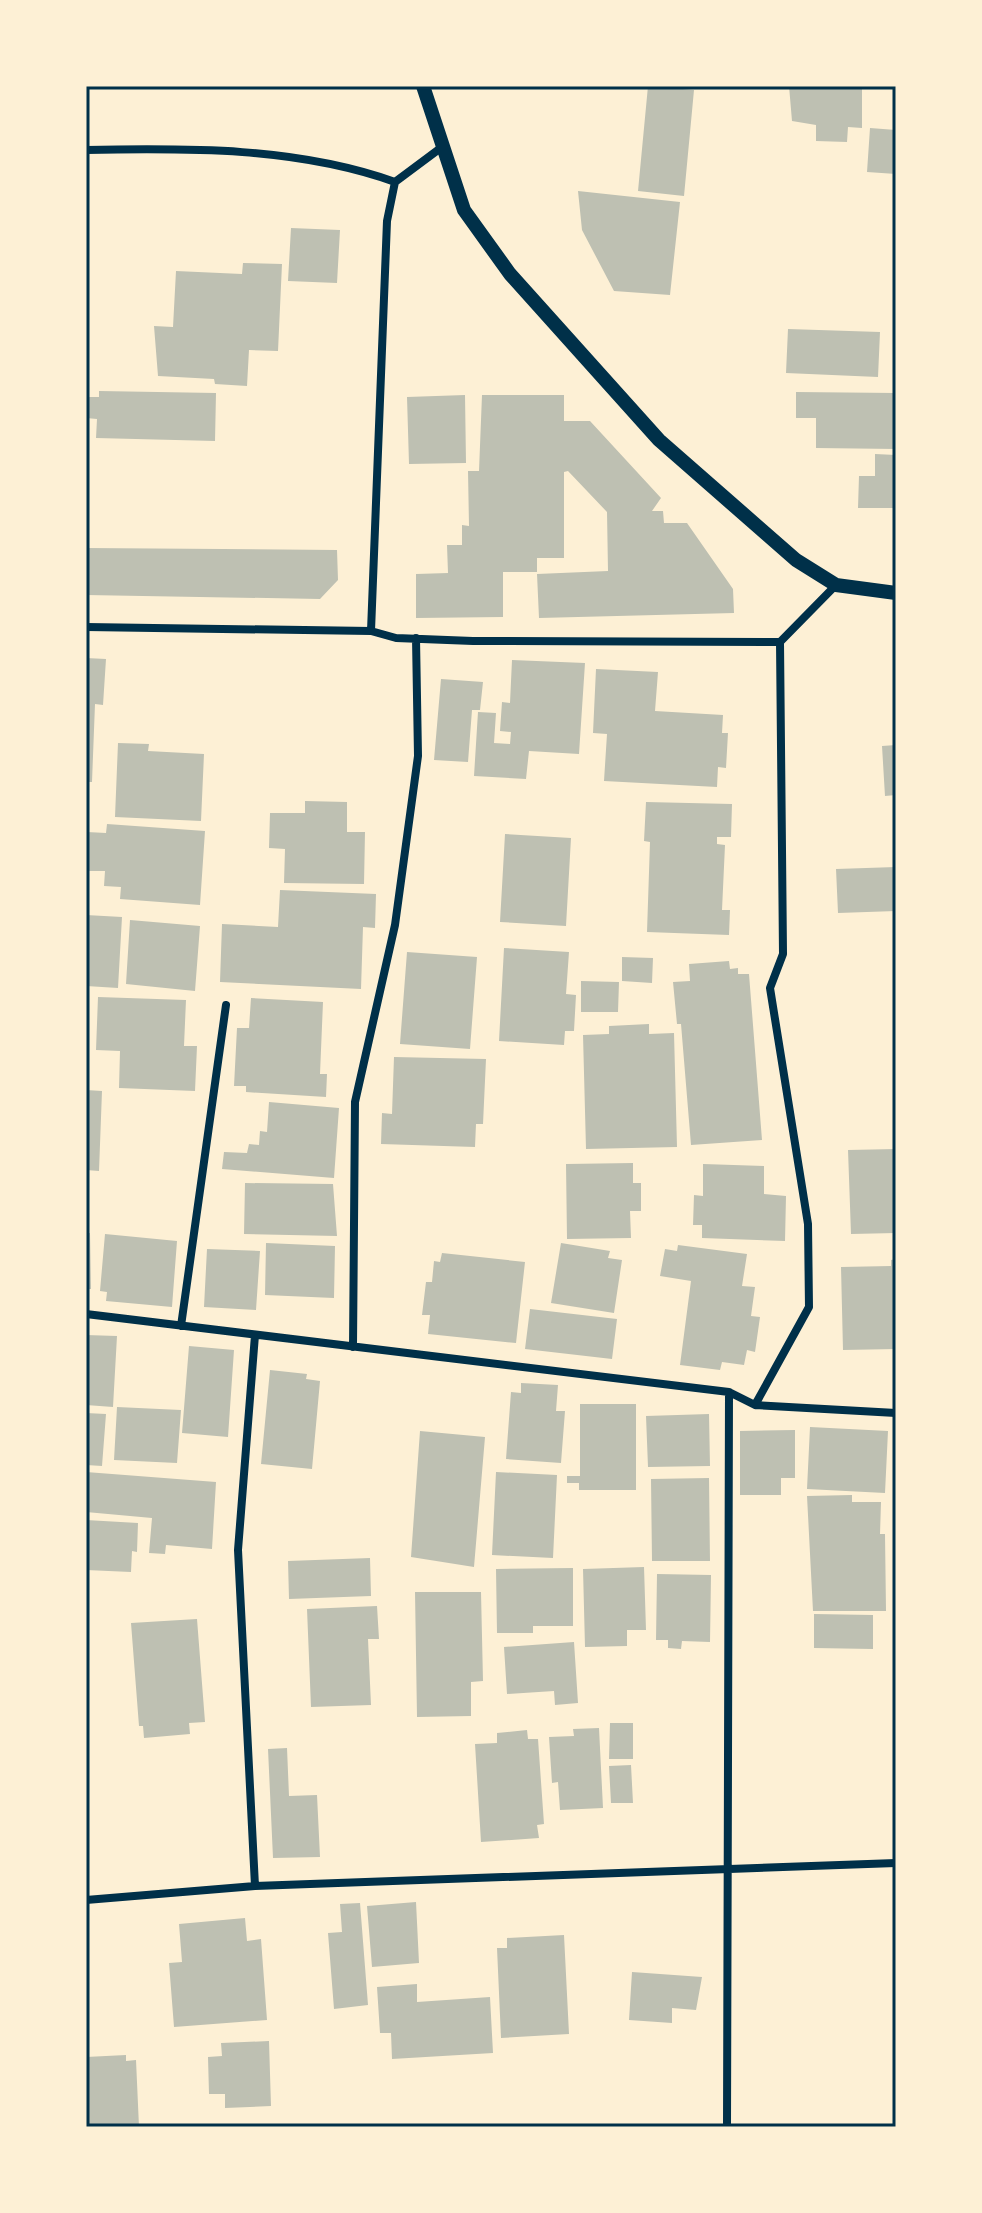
<svg xmlns="http://www.w3.org/2000/svg" width="982" height="2213" viewBox="0 0 982 2213" font-family="Arial,sans-serif">
  <style>
    .building { fill: #bec0b2 }
    .lines { fill: none; stroke-linecap: round; stroke-linejoin: round }
    .minor { stroke: #003049; stroke-width: 8 }
    .tertiary { stroke: #003049; stroke-width: 14 }
    .neatline { fill: none; stroke: #003049; stroke-width: 3 }
  </style>
  <rect width="100%" height="100%" fill="#fdf0d5"/>
  <path class="building" d="M648 86 694 90 684 196 638 191Z
    M789 86H862V128L848 127 847 142 816 141V125L792 121Z
    M870 128 896 130V174L867 172Z
    M578 191 680 202 670 295 614 291 582 230Z
    M291 228 340 230 337 283 288 281Z
    M243 263 282 264 278 351 249 350 247 386 215 384 214 379 158 376 154 326 173 327 176 271 242 274Z
    M788 329 880 332 878 377 786 373Z
    M99 391 216 393 215 441 96 438 97 419 86 418V397H99Z
    M796 392 896 393V449L816 448V418H796Z
    M465 395 466 463 409 464 407 397Z
    M482 395H564V421H590L661 498 652 511H663L664 523H687L733 589 734 613 539 618 537 574 608 571 607 512 568 471 564 472V558H537V572H503V617L416 618V574L448 573 447 545H462V525L469 526 468 471H479Z
    M875 454 896 455V508H858L859 476H875Z
    M86 548 337 550 338 580 320 599 86 595Z
    M86 658 106 659 103 705 95 704 92 782H86Z
    M512 660 585 663 579 754 529 751 526 779 474 776 478 712 496 713 494 743 510 744 511 732 500 731 502 702 510 703Z
    M596 669 658 672 655 711 723 715 722 733H728L726 768 718 767 717 787 604 781 607 734 593 733Z
    M441 679 483 682 480 710H472L468 762 434 760Z
    M118 743 149 744 148 751 204 754 201 821 115 817Z
    M896 745V795L885 796 882 746Z
    M305 801 347 802V832H365L364 884 284 883 285 849 269 848 270 813H305Z
    M646 802 732 804 731 837H717V844L725 845 722 910H730L729 935 647 932 650 842 644 841Z
    M107 824 205 831 200 905 120 899 121 887 104 886 105 871H86L87 832 106 833Z
    M505 834 571 838 566 926 500 922Z
    M896 867V911L838 913 836 869Z
    M280 890 376 894 375 928 363 927 361 989 220 982 222 924 278 927Z
    M86 915 122 917 118 988 86 986Z
    M130 920 200 926 195 991 126 984Z
    M504 948 569 952 566 994 576 995 574 1031H565L564 1045 499 1041Z
    M407 952 477 957 470 1049 400 1044Z
    M622 957 653 958 652 983 622 981Z
    M729 961 730 969 738 968V974H749L762 1140 691 1145 681 1024H677L673 982 690 981 689 964Z
    M581 981 619 982 618 1012H581Z
    M98 997 186 1000 184 1046H197L195 1091 119 1088 120 1051 96 1050Z
    M251 998 323 1002 320 1074H327L326 1097 246 1092V1086H234L237 1028H249Z
    M649 1024V1034L674 1033 677 1147 586 1149 583 1035 609 1034V1026Z
    M394 1057 486 1059 483 1124H476L475 1147 381 1144 382 1113 392 1114Z
    M86 1090 102 1091 99 1171 86 1170Z
    M269 1102 339 1108 334 1178 222 1169 224 1152 247 1153 249 1144 259 1145 260 1131 267 1132Z
    M896 1149V1233L851 1234 848 1150Z
    M633 1163V1183H641V1211H630L631 1238 567 1239 566 1164Z
    M703 1164 764 1166V1194L786 1196 785 1241 702 1238V1225H693L694 1195 703 1196Z
    M245 1183 333 1184 337 1236 244 1234Z
    M86 1233H90L91 1289H86Z
    M105 1234 177 1241 172 1307 106 1301 107 1292 100 1291Z
    M266 1243 335 1246 334 1298 265 1295Z
    M561 1243 610 1251 608 1258 622 1260 614 1313 551 1303Z
    M678 1245 747 1254 742 1286 755 1287 751 1316 760 1317 755 1352 747 1350 744 1365 722 1362 720 1370 680 1365 691 1281 660 1276 665 1249 677 1251Z
    M207 1249 260 1251 256 1310 204 1307Z
    M442 1253 525 1262 516 1343 428 1334 430 1315H422L426 1282H432L434 1261 440 1262Z
    M896 1259V1349L843 1350 841 1267 891 1266V1260Z
    M530 1309 617 1319 612 1359 525 1349Z
    M86 1335 117 1336 113 1407 86 1405Z
    M189 1346 234 1350 228 1437 182 1433Z
    M270 1370 307 1374 306 1379 320 1381 312 1469 261 1464Z
    M521 1383 558 1385 556 1411H565L561 1463 506 1459 511 1392 521 1393Z
    M580 1404H636V1490H579V1483H567V1476H580Z
    M117 1407 181 1410 177 1463 114 1460Z
    M86 1413 106 1414 102 1466 86 1465Z
    M709 1414 710 1466 648 1467 646 1416Z
    M810 1427 888 1431 885 1493 807 1489Z
    M795 1430V1478H781V1495H740V1431Z
    M420 1431 485 1437 474 1567 411 1557Z
    M86 1472 216 1482 212 1549 166 1545 165 1554 149 1553 152 1518 86 1512Z
    M496 1472 557 1475 553 1558 492 1555Z
    M709 1478 710 1561H652L651 1479Z
    M852 1495V1502H881L880 1534H885L886 1611H813L807 1496Z
    M86 1520 138 1523 137 1552 132 1551 131 1572 86 1570Z
    M370 1558 371 1596 289 1599 288 1561Z
    M644 1567 646 1630H627V1646L585 1647 583 1569Z
    M573 1568V1626H533V1633H497L496 1569Z
    M657 1574 711 1575 710 1642 682 1641 681 1649 668 1648V1640H656Z
    M415 1592H481L483 1681 471 1682V1716L417 1717Z
    M377 1606 379 1639H368L371 1705 311 1707 307 1609Z
    M814 1614 873 1615V1649L814 1648Z
    M197 1619 205 1722 189 1723 190 1734 144 1738 143 1726H139L131 1623Z
    M574 1642 578 1703 555 1705 554 1691 507 1694 504 1647Z
    M610 1723H633V1759H609Z
    M599 1728 603 1808 560 1810 558 1782 552 1783 549 1737 574 1736 573 1729Z
    M527 1730 528 1739H538L544 1824 537 1825 539 1838 481 1842 475 1744 497 1743V1733Z
    M287 1748 289 1796 317 1795 320 1857 273 1858 268 1749Z
    M631 1765 633 1803H611L609 1766Z
    M416 1902 419 1963 372 1967 367 1906Z
    M360 1903 368 2005 334 2009 328 1933 342 1932 340 1904Z
    M245 1918 247 1941 261 1939 267 2020 174 2027 169 1963 182 1962 179 1924Z
    M564 1935 569 2034 501 2038 497 1948H507V1938Z
    M632 1972 702 1977 696 2010 672 2008V2023L629 2020Z
    M417 1984V2002L490 1997 493 2053 392 2059 391 2033H380L377 1987Z
    M269 2041 271 2106 225 2108V2094H209L208 2057 222 2056 221 2043Z
    M126 2055V2061L136 2060 139 2127H86V2057Z"/>
  <g class="lines">
    <path class="minor" d="M86 150C189 148 297 147 395 182
      M86 627 371 631 396 638 473 641 780 642 836 585
      M371 631 387 221 395 182 442 147
      M86 1314 729 1392 755 1405 896 1413
      M181 1326 226 1005
      M255 1335 238 1550 255 1886
      M353 1347 355 1102 395 925 418 756 416 638
      M755 1405 809 1307 808 1224 770 988 783 954 780 642
      M86 1900 255 1886 896 1863
      M727 2127 729 1392"/>
    <path class="tertiary" d="M423 86 464 210 510 274 659 440 796 560 836 585 896 593"/>
  </g>
  <rect width="982" height="2213" fill="none" stroke="#fdf0d5" stroke-width="176"/>
  <rect x="88" y="88" width="806" height="2037" class="neatline"/>
</svg>
